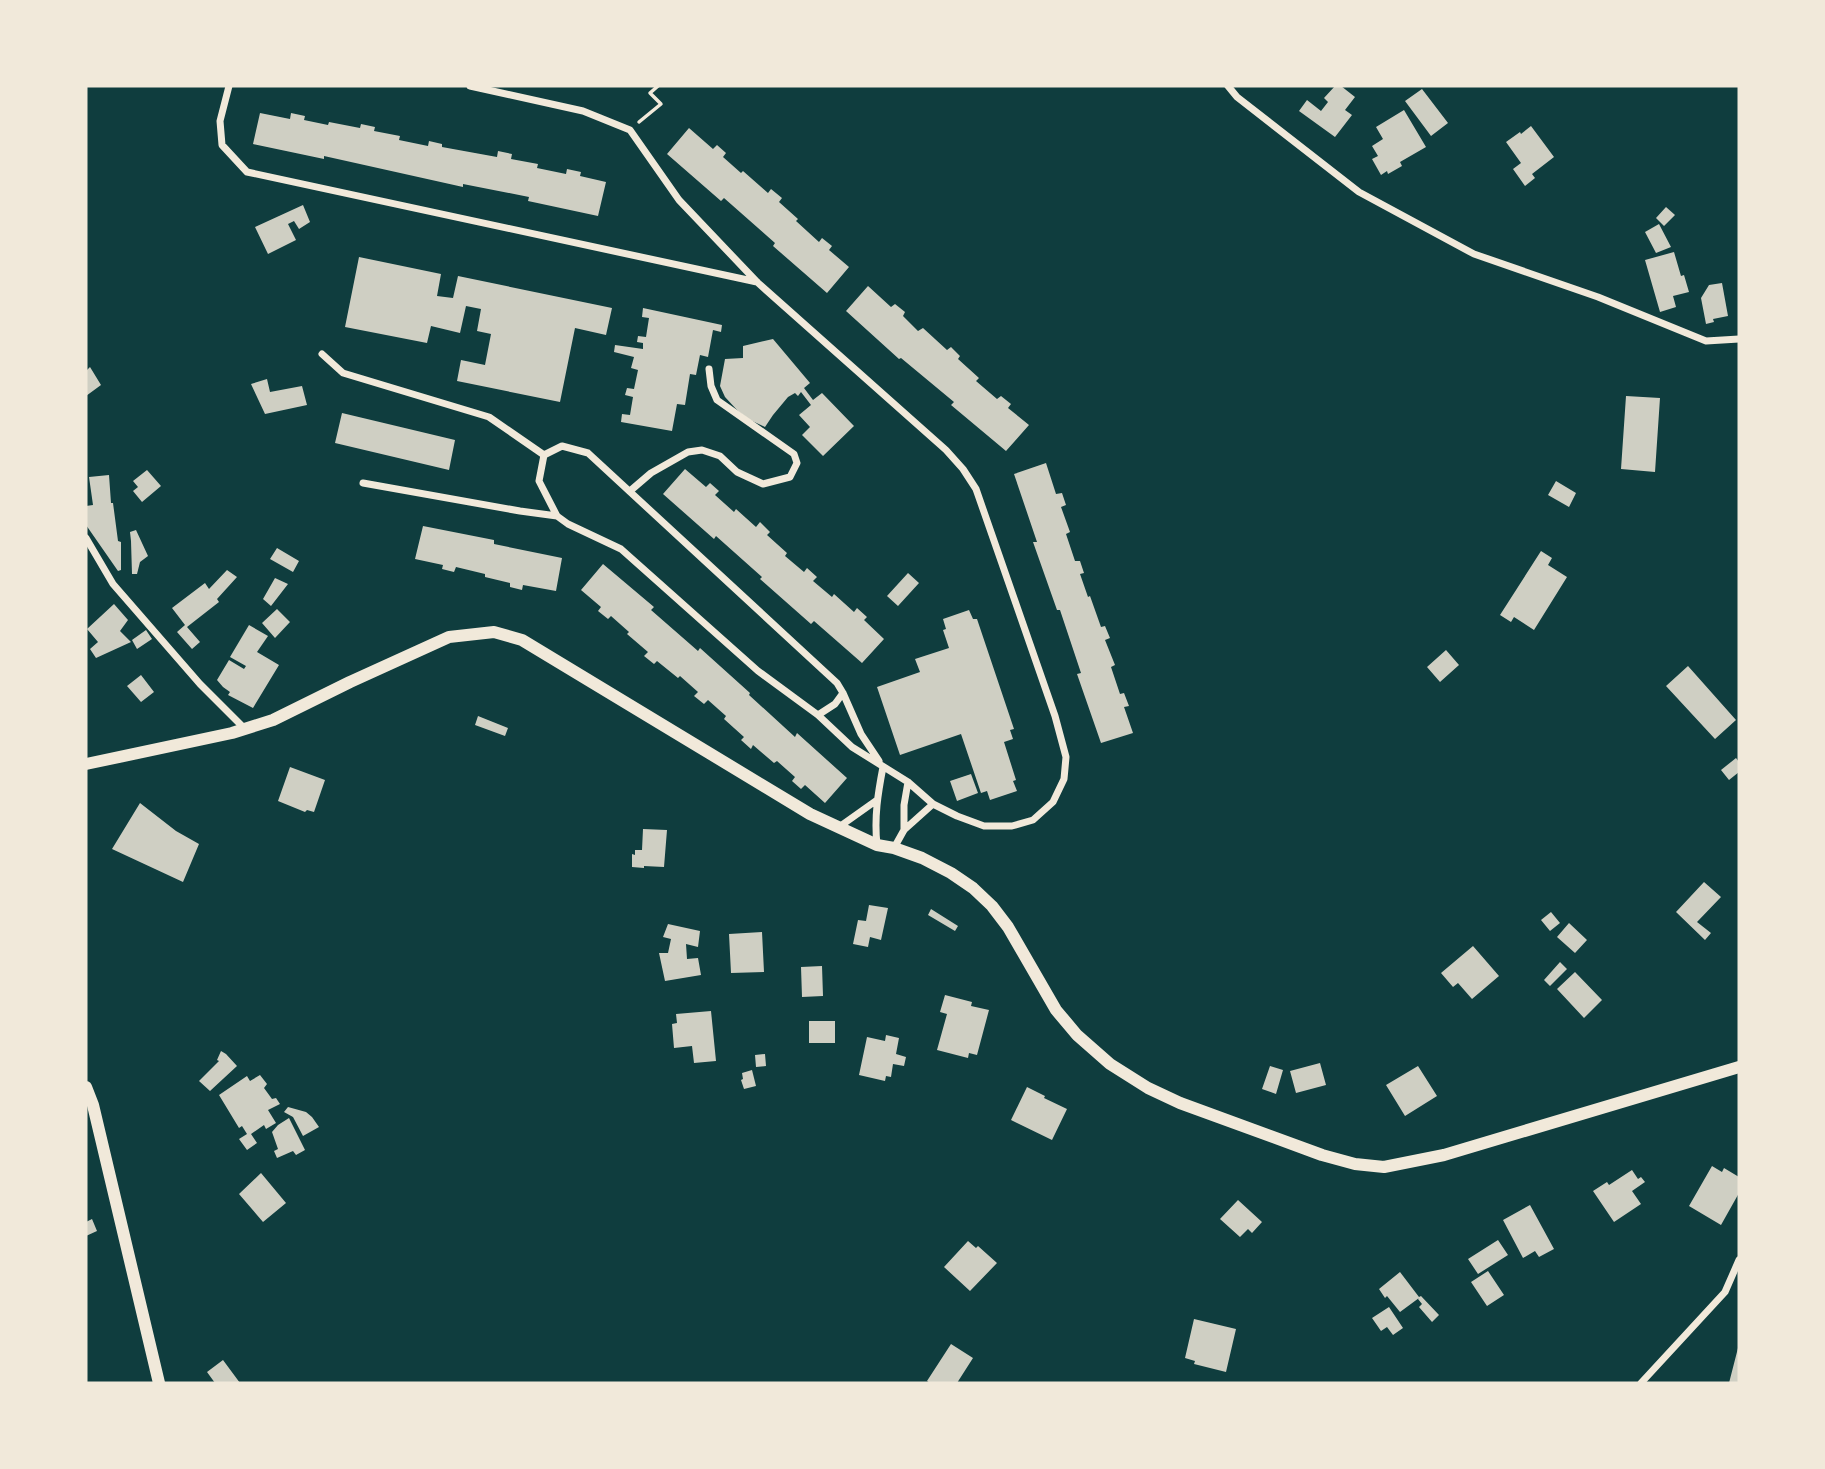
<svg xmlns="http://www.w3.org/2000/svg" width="1825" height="1469" viewBox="0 0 1825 1469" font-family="'Archivo Narrow',sans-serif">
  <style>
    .building { fill: #cfcfc3 }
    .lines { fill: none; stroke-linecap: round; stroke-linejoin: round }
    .path { stroke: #f1e9da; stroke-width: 3.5 }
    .minor { stroke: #f1e9da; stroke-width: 7 }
    .tertiary { stroke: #f1e9da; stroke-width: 12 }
  </style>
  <rect width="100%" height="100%" fill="#0f3d3e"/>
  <path class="building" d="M1335 86H1341L1355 97 1345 110 1352 115 1335 137 1299 111 1307 100 1321 111 1328 102 1324 98Z
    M1422 89 1448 123 1431 136 1405 101Z
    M1404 110 1426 147 1400 162 1402 166 1388 174 1387 171 1381 175 1372 159 1378 156 1372 146 1383 139 1376 127Z
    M260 113 290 119 291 113 305 116 304 120 328 125 329 122 360 128 361 124 375 127 374 131 400 136 399 140 428 146 429 141 442 144V147L497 157 498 151 512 154 511 159 538 164 537 168 566 174 567 169 581 172 580 176 606 182 598 216 528 201 529 197 463 184V187L324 156V159L253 144Z
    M1531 126 1554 157 1532 174 1535 178 1525 186 1513 169 1521 163 1506 142 1520 132 1521 134Z
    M689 128 713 149 717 145 726 153 723 157 741 173 743 171 768 193 771 189 782 198 779 202 798 219 796 221 819 242 822 238 832 246 829 250 849 267 827 293 773 246 775 243 724 198 721 201 667 154Z
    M303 205 310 222 299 229 294 221 288 224 296 240 268 254 255 227Z
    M1666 207 1675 215 1664 226 1656 218Z
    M1659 224 1671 247 1656 253 1645 232Z
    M1674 252 1681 276 1684 275 1689 292 1673 296 1676 307 1660 312 1645 260Z
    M359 257 441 274 437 296 453 298 458 276 612 308 606 335 575 328 560 402 457 381 461 360 485 365 491 334 477 331 481 309 466 306 460 333 431 326 427 343 345 327Z
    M1722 283 1728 316 1713 319 1714 322 1706 324 1701 298 1709 285Z
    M868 286 891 307 895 304 905 312 903 316 918 331 923 328 947 350 951 347 960 356 958 359 979 378 976 381 997 399 1001 396 1011 404 1008 408 1029 425 1006 451 951 405 954 402 901 358 899 359 846 311Z
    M643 308 722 325 721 332 713 330 708 357 700 355 696 375 690 374 685 405 677 404 672 431 621 422 622 414 630 415 633 397 625 395 627 388 634 389 638 370 631 368 634 357 614 352 615 345 643 349V343L637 342 638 336 646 337 649 318 642 317Z
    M773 339 810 383 804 388 813 400 822 393 854 426 823 456 802 435 810 427 799 415 811 405 801 392 798 396 795 393 788 397 773 415 765 427 750 420 738 411 725 397 720 386 725 359 743 358V346Z
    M90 367 101 385 86 396V371Z
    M267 379 270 392 302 386 307 405 265 414 251 384Z
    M1626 396 1660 398 1655 472 1621 469Z
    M342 413 455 440 449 470 335 443Z
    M1046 463 1056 494 1062 493 1066 505 1061 507 1070 532 1066 534 1075 561H1080L1084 573 1080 574 1088 597 1090 596 1101 627 1105 626 1110 638 1105 640 1115 665 1111 667 1120 694 1124 693 1129 706 1124 707 1133 733 1101 743 1077 674 1081 673 1060 610H1057L1033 542H1037L1014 474Z
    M685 469 706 487 710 483 719 491 715 495 734 512 736 509 756 527 760 522 770 532 767 535 787 553 785 556 804 572 807 568 817 577 813 581 832 597 834 594 854 612 857 608 867 617 864 620 884 639 862 663 814 621 811 624 760 579 762 577 716 536 714 539 663 494Z
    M147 470 161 486 142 502 133 491 138 487 133 481Z
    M109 475 111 503H113L118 541 121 542V570L118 571 86 525V506L93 505 89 477Z
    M1556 481 1576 493 1569 507 1548 495Z
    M423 526 494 540V544L562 558 556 591 523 585 522 590 510 587V583L485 577V574L456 567 454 572 442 569 443 565 415 559Z
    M136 530 148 556 140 562 137 574H132L131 541 130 532Z
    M277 548 299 561 293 572 270 559Z
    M1541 551 1552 558 1548 565 1567 577 1534 630 1514 617 1511 622 1500 615Z
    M603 564 654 607 651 610 698 651 700 648 750 693 749 695 795 737 797 733 847 778 825 803 805 785 801 789 792 781 795 777 777 761 774 763 753 745 751 749 741 740 744 737 724 719 726 716 708 700 704 704 694 696 698 692 680 676 678 678 657 661 654 664 644 656 648 652 627 634 629 632 611 616 608 619 598 611 601 607 581 590Z
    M227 570 237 577 217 599 219 602 187 627 200 642 192 649 177 632 185 625 172 608 205 583 209 589Z
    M908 573 919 583 898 606 887 596Z
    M275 578 288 584 271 606 263 599Z
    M114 604 128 620 120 631 131 642 96 658 90 649 98 642 87 629Z
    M277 609 290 622 275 638 262 623Z
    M969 610 973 619H977L1014 729 1010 730 1013 739 1004 742 1016 780 1013 781 1017 791 990 800 987 791 981 793 961 734 900 755 877 687 920 672 915 659 949 648 943 630 946 629 943 619Z
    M249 625 268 636 257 652 279 665 253 708 228 695 230 692 223 687 217 680 229 660 244 669 246 666 230 657Z
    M146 630 152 639 137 649 132 640Z
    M1446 650 1459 665 1440 682 1427 667Z
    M1688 666 1736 720 1715 739 1666 686Z
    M141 675 154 692 141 702 127 686Z
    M478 716 508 728 505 736 475 725Z
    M1736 758 1739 762V772L1729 780 1721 770Z
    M290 767 325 780 314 812 307 810 305 812 278 801Z
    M971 774 978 793 957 801 950 781Z
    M140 803 176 831 199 844 183 882 112 849Z
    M643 829 667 830 664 867 644 866V868L632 867V854L635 855V850H642Z
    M1704 882 1721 897 1697 922 1711 933 1705 940 1676 912Z
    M869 905 888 908 881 940 870 937 868 947 853 944 858 920 866 921Z
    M931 909 958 926 955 931 928 915Z
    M1551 912 1560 923 1550 931 1541 920Z
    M1569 923 1587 940 1575 953 1557 937Z
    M668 924 700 931 698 947 686 944 687 959 698 958 701 975 665 981 659 953H668L671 939 663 937Z
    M762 932 764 972 731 973 729 934Z
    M1473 946 1499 976 1472 999 1458 983 1453 987 1441 973Z
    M1560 962 1567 969 1550 986 1544 980Z
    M822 966 823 996 802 997 801 967Z
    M1575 972 1602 1000 1584 1018 1557 989Z
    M945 995 972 1002 971 1006 989 1010 977 1055 969 1053 968 1058 937 1050 947 1014 940 1012Z
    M711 1011 716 1061 694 1063 692 1046 674 1048 672 1024 677 1023 676 1014Z
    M809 1021H835V1043H809Z
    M886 1035 899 1038 896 1054 906 1057 904 1066 893 1064 891 1077 886 1076 885 1081 859 1075 867 1037 885 1041Z
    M221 1051 226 1054 237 1066 210 1091 199 1081 219 1061 217 1060Z
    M765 1054 766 1066 756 1067 755 1055Z
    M1320 1063 1326 1085 1296 1093 1290 1071Z
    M1270 1066 1283 1070 1276 1094 1262 1089Z
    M1418 1066 1437 1096 1405 1116 1386 1085Z
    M752 1070 756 1086 744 1089 741 1080 743 1079 742 1073Z
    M260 1075 267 1084 264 1088 272 1099 276 1098 280 1104 268 1110 276 1123 266 1129 264 1125 251 1134 257 1143 247 1150 239 1139 247 1134 242 1126 239 1128 219 1095 247 1076 250 1081Z
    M1027 1087 1045 1096 1044 1098 1067 1109 1052 1140 1011 1120Z
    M288 1107 306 1112 312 1117 319 1127 303 1136 293 1117 284 1112Z
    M289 1118 305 1150 296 1155 293 1151 277 1158 274 1151 278 1149 272 1132 278 1125Z
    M1712 1166 1722 1172 1724 1168 1739 1177V1193L1721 1225 1689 1206Z
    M1632 1170 1638 1179 1641 1177 1645 1182 1632 1191 1641 1204 1614 1222 1593 1191 1607 1182 1609 1185Z
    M261 1173 286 1203 263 1222 239 1194Z
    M1238 1200 1262 1222 1252 1233 1248 1229 1240 1237 1220 1219Z
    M1530 1205 1554 1249 1539 1257 1535 1251 1523 1258 1503 1220Z
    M92 1219 97 1231 86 1236V1222Z
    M1498 1240 1508 1255 1478 1274 1468 1259Z
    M968 1241 976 1248 978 1246 997 1263 970 1291 944 1267Z
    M1488 1271 1504 1295 1487 1306 1471 1282Z
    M1400 1272 1419 1297 1421 1296 1439 1315 1432 1322 1419 1307 1422 1304 1418 1299 1419 1298 1400 1312 1387 1296 1385 1298 1379 1289Z
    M1389 1307 1403 1328 1393 1335 1387 1327 1381 1331 1372 1318Z
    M1194 1319 1236 1329 1226 1372 1194 1364 1195 1361 1185 1358Z
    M951 1344 973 1358 957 1383H930L927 1381Z
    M1738 1348 1739 1383H1729Z
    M223 1360 240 1383H215L207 1372Z"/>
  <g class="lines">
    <path class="path" d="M639 122 661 104 650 93 658 86"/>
    <path class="minor" d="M229 86 220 121 222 145 247 172 757 282
      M470 86 583 111 630 130 679 200 757 282 946 450 963 469 976 489 1055 716 1066 757 1064 779 1053 802 1033 820 1012 826H984L957 816 933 804 908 782 852 747 818 715 758 671 621 549 568 524 557 516 539 481 544 455
      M1228 86 1237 97 1359 192 1474 254 1598 297 1706 341 1739 339
      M322 354 343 373 489 417 544 455
      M544 455 562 446 588 453 837 683 843 693 861 734 879 761
      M363 483 520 511 557 516
      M630 491 651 473 688 452 702 450 720 456 737 472 763 484 790 477 797 463 794 454 717 400 711 386 709 369
      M86 538 113 584 200 684 245 729
      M818 715 835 704 843 693
      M839 827 877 800
      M904 830V805L908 782
      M877 845C874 817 878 793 883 767
      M894 848 904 830 933 804
      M1641 1383 1725 1292 1739 1260"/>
    <path class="tertiary" d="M86 764 232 733 273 720 350 682 449 637 494 632 522 640 810 814 877 845 894 848 922 858 951 873 973 888 992 906 1008 927 1056 1010 1077 1035 1110 1064 1148 1088 1180 1103 1322 1155 1355 1164 1384 1167 1444 1155 1739 1067
      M86 1087 93 1105 159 1383"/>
  </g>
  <rect width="1825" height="1469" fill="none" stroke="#f1e9da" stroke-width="175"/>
</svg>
